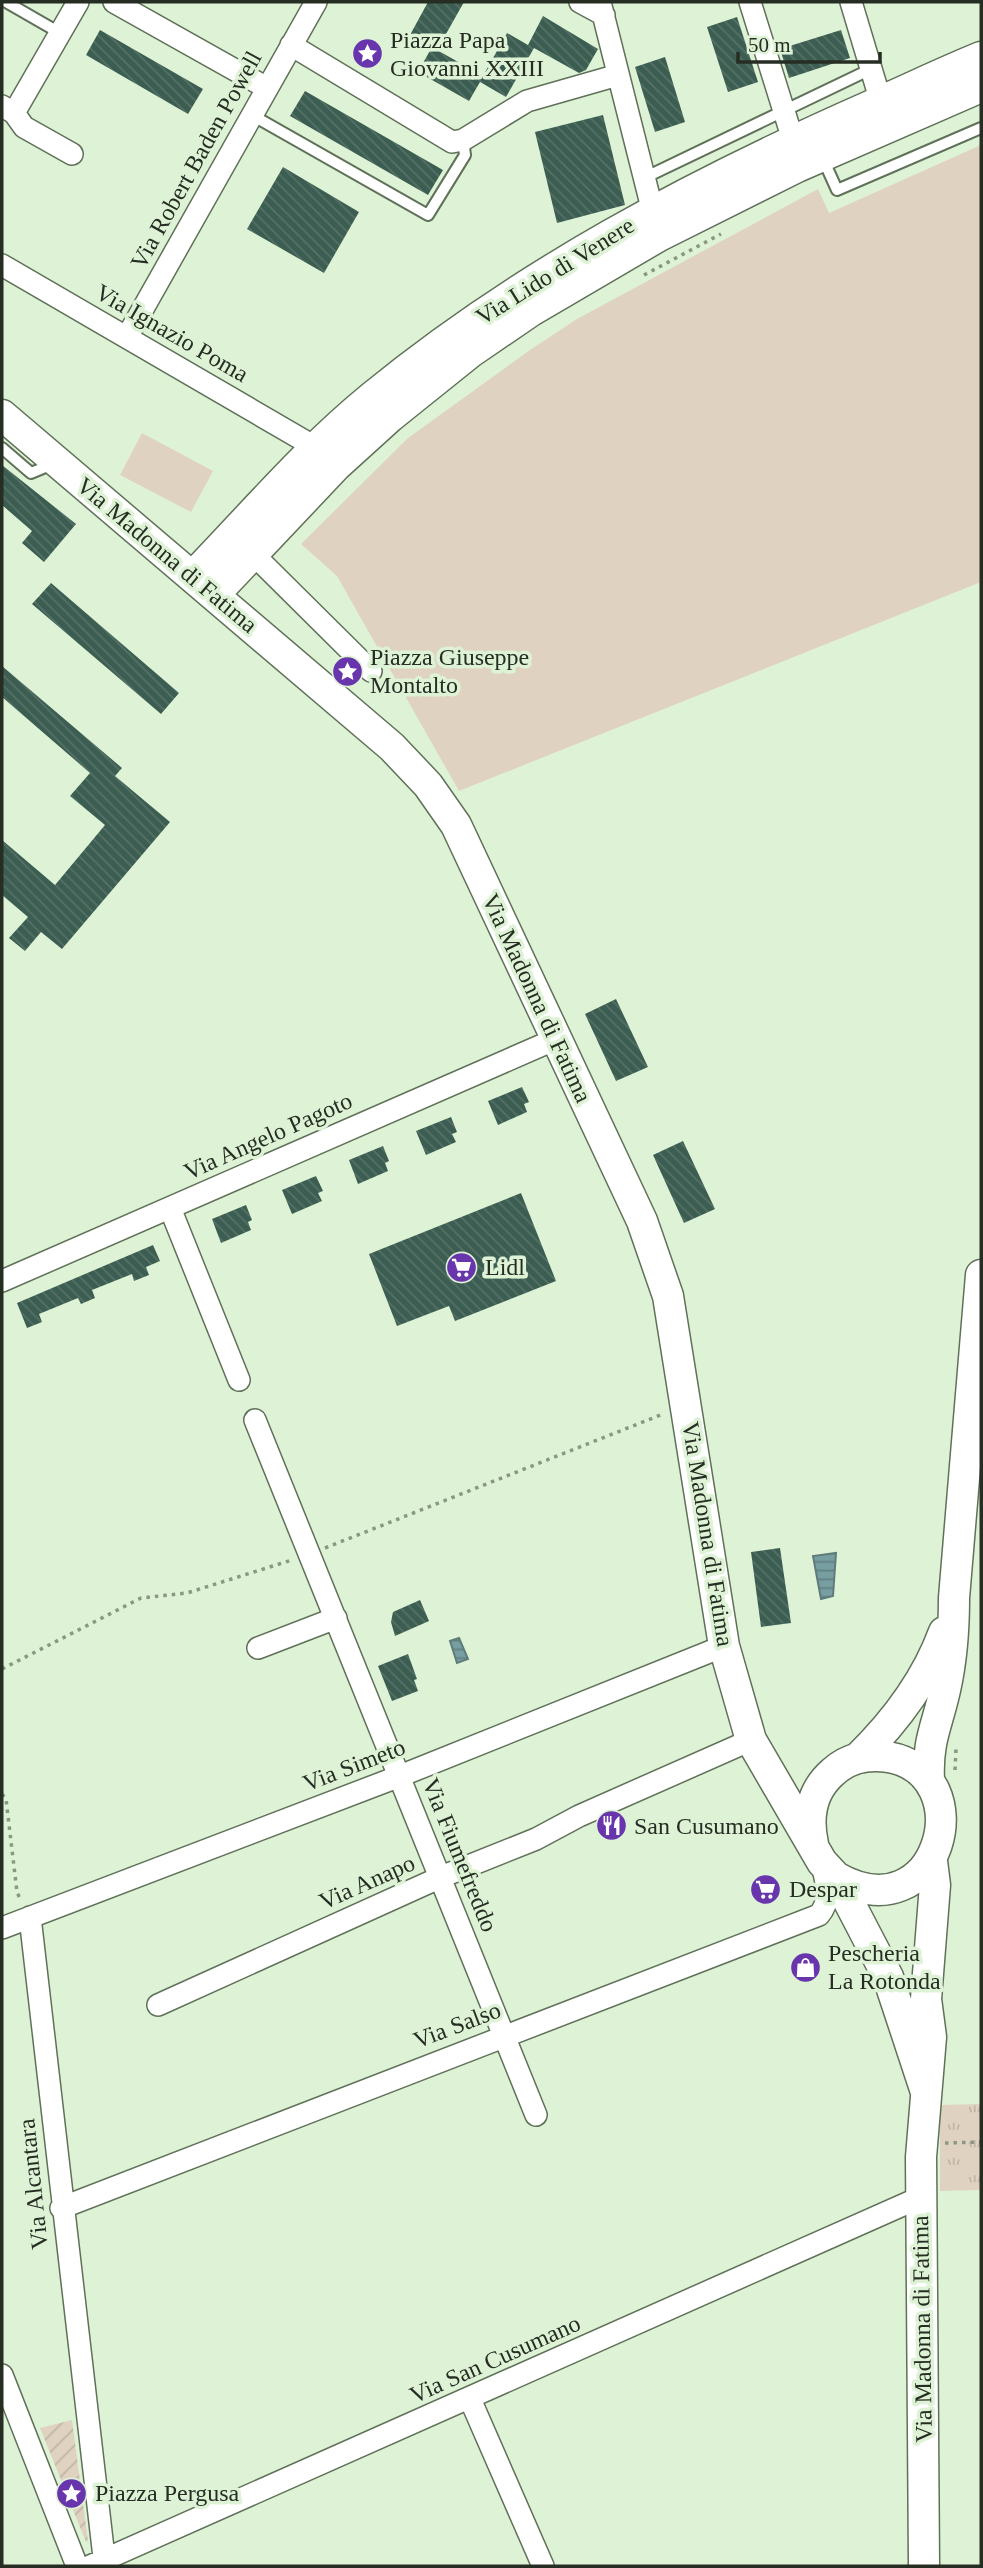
<svg xmlns="http://www.w3.org/2000/svg" width="983" height="2568" viewBox="0 0 983 2568" font-family="'Times New Roman',serif">
  <style>
    .grass { fill: #e0d2c1 }
    .park { fill: url(#park-tufts) }
    .garden { fill: url(#garden-furrows) }
    .water { fill: url(#water-rules); stroke: #5f7c7b; stroke-width: 2 }
    .building { fill: url(#building-back-hatch) }
    .lines { fill: none; stroke-linecap: round; stroke-linejoin: round }
    .lane-casing { stroke: #5f7158; stroke-width: 14 }
    .street-casing { stroke: #5f7158; stroke-width: 24 }
    .secondary-casing { stroke: #5f7158; stroke-width: 33 }
    .path { stroke: #899783; stroke-width: 3.5; stroke-dasharray: 3.5 5; stroke-linecap: butt }
    .lane { stroke: #fff; stroke-width: 10 }
    .street { stroke: #fff; stroke-width: 21 }
    .secondary { stroke: #fff; stroke-width: 30 }
    .labels { text-anchor: middle; stroke-width: 7; stroke-linejoin: round; paint-order: stroke }
    .poi-label { font-size: 24px; fill: #262d23; stroke: #def3d6; text-anchor: start }
    .street-label { font-size: 24px; fill: #262d23; stroke: #def3d6 }
  </style>
  <defs>
    <pattern id="park-tufts" width="24" height="20" patternUnits="userSpaceOnUse" patternTransform="scale(1.75)"><rect width="24" height="20" fill="#e0d2c1"/><path d="M3 7l-1-3M5 7V3M7 7l1-3M15 17l-1-3M17 17v-4M19 17l1-3" fill="none" stroke="#c0b5a6"/></pattern>
    <pattern id="garden-furrows" width="10" height="10" patternUnits="userSpaceOnUse" patternTransform="scale(1.75)"><rect width="10" height="10" fill="#e0d2c1"/><path d="M-1 1l2-2M0 10L10 0M9 11l2-2" fill="none" stroke="#c0b5a6"/></pattern>
    <pattern id="water-rules" width="6" height="5" patternUnits="userSpaceOnUse" patternTransform="scale(1.75)"><rect width="6" height="5" fill="#779ea1"/><path d="M0 2.5h6" fill="none" stroke="#618183"/></pattern>
    <pattern id="building-back-hatch" width="6" height="6" patternUnits="userSpaceOnUse" patternTransform="scale(1.75)"><rect width="6" height="6" fill="#3c5d51"/><path d="M-1 5l2 2M0 0l6 6M5-1l2 2" fill="none" stroke="#567167"/></pattern>
  </defs>
  <rect width="100%" height="100%" fill="#def3d6"/>
  <path class="grass" d="M981 145V582L459 791 337 576 301 544 408 438 530 350 577 319 818 189 829 213Z
    M142 433 213 471 191 512 120 475Z"/>
  <path class="park" d="M981 2104V2190L940 2191V2105Z"/>
  <path class="garden" d="M72 2420 88 2541 86 2542 40 2428Z"/>
  <path class="water" d="M836 1553 833 1596 821 1599 813 1556Z
    M459 1638 468 1659 457 1663 450 1641Z"/>
  <path class="building" d="M428 2H464L437 50 483 76 507 33 528 45 543 16 598 49 586 70 579 73 534 48 506 97 480 82 469 101 418 72 432 47 410 35Z
    M737 17 758 82 728 92 707 27Z
    M100 30 203 89 188 114 86 55Z
    M841 30 850 58 789 78 780 49Z
    M665 57 685 122 655 132 635 67Z
    M305 91 443 170 428 195 290 116Z
    M603 115 625 205 557 223 535 132Z
    M283 167 359 212 324 273 247 229Z
    M2 465 76 524 44 562 22 543 32 531 2 505Z
    M51 583 179 693 161 714 32 604Z
    M2 666 122 768 115 776 170 822 62 949 41 932 25 951 9 938 28 917 2 895V840L55 885 105 825 70 796 90 773 2 697Z
    M616 999 648 1067 616 1081 585 1014Z
    M522 1087 529 1102 524 1104 527 1112 498 1125 488 1101Z
    M451 1117 457 1132 452 1134 456 1142 426 1155 416 1131Z
    M683 1141 715 1209 684 1223 653 1155Z
    M383 1146 389 1161 385 1163 388 1171 358 1184 349 1160Z
    M316 1176 323 1191 318 1193 322 1201 292 1214 282 1190Z
    M521 1193 556 1281 455 1321 449 1306 397 1326 369 1254Z
    M246 1205 252 1220 248 1222 251 1230 221 1243 212 1219Z
    M153 1245 160 1261 146 1267 149 1275 134 1281 132 1274 92 1290 95 1298 81 1304 78 1298 39 1314 42 1322 27 1328 17 1303Z
    M780 1548 791 1623 761 1627 751 1552Z
    M420 1600 429 1621 395 1636 391 1622 393 1612Z
    M408 1654 417 1679 414 1680 418 1691 392 1701 378 1666Z"/>
  <g class="lines">
    <defs>
      <path id="lane" d="M6 2 60 33
        M252 115 428 215 465 155 463 140
        M823 159 837 190 981 128
        M644 178 871 69
        M2 448 31 473 55 463"/>
      <path id="street" d="M114 2 267 88
        M580 2 604 15
        M600 2 656 224
        M750 2 793 140
        M851 2 884 112
        M291 45 452 142 463 140 527 101 618 75
        M2 106 14 113 78 2
        M14 113 24 127 72 154
        M2 265 327 454
        M127 337 316 2
        M253 554 371 671
        M170 1208 239 1380
        M2 1281 556 1039
        M255 1420 536 2115
        M258 1648 336 1618
        M30 1917 105 2566
        M2 1928 400 1776 724 1646
        M158 2005 441 1877 536 1839 579 1816 751 1740
        M61 2208 819 1915C832 1900 826 1882 822 1864
        M2 2375 77 2566
        M470 2399 543 2566
        M90 2566 921 2197"/>
      <path id="secondary" d="M2 415 392 747 428 785 456 825 642 1221 668 1296 724 1646 751 1740 822 1862 836 1877 888 1977 926 2092
        M192 577C251 516 307 450 372 397 522 274 693 184 870 106 907 90 944 72 981 57
        M214 595 336 466 390 417 471 352 531 311 659 236 797 167 981 87
        M858 1758C896 1721 926 1681 944 1632
        M929 1780C927 1741 937 1726 945 1690 952 1659 954 1629 954 1598L981 1275
        M813 1844C807 1817 811 1791 833 1772 848 1758 868 1754 888 1757 983 1773 940 1936 836 1877
        M924 2566 921 2157 931 2037 926 1999 935 1885 932 1861"/>
    </defs>
    <use href="#lane" class="lane-casing"/>
    <use href="#street" class="street-casing"/>
    <use href="#secondary" class="secondary-casing"/>
    <path class="path" d="M644 275 721 234
      M325 1548 663 1414
      M2 1669 141 1598 187 1593 292 1560
      M955 1770 956 1749
      M2 1794 6 1799 17 1892 21 1901
      M945 2143 981 2142"/>
    <use href="#lane" class="lane"/>
    <use href="#street" class="street"/>
    <use href="#secondary" class="secondary"/>
  </g>
  <defs>
    <symbol id="sight-disc" viewBox="-11 -11 22 22"><circle r="9.5" fill="#6935ac" stroke="#def3d6"/><path d="M0-6L1.8-2.2L6-1.7L2.9 1.2L3.7 5.4L0 3.3L-3.7 5.4L-2.9 1.2L-6-1.7L-1.8-2.2Z" fill="#fff"/></symbol>
    <symbol id="supermarket-disc" viewBox="-11 -11 22 22"><circle r="9.5" fill="#6935ac" stroke="#def3d6"/><path d="M-6-5.5h2.5l.6 2H6L4.5 2H-2.5L-4.4-4H-6ZM-1.5 3.2a1.3 1.3 0 1 0 .1 0ZM3 3.2a1.3 1.3 0 1 0 .1 0Z" fill="#fff"/></symbol>
    <symbol id="restaurant-disc" viewBox="-11 -11 22 22"><circle r="9.5" fill="#6935ac" stroke="#def3d6"/><path d="M-5-6h1v4h1v-4h1v4h1v-4h1v5L-1.5 .5V6h-2V.5L-5-1ZM5-6V6H3V1.5H1.5Q1.5-4 5-6Z" fill="#fff"/></symbol>
    <symbol id="shop-disc" viewBox="-11 -11 22 22"><circle r="9.5" fill="#6935ac" stroke="#def3d6"/><path d="M-5-2.5h2.3a2.7 3.5 0 0 1 5.4 0H5L5.5 6h-11ZM-1.5-2.5h3a1.5 2.3 0 0 0-3 0Z" fill="#fff"/></symbol>
  </defs>
  <g fill-rule="evenodd">
    <use href="#sight-disc" x="350" y="36" width="35" height="35"/>
    <use href="#sight-disc" x="330" y="654" width="35" height="35"/>
    <use href="#supermarket-disc" x="444" y="1250" width="35" height="35"/>
    <use href="#restaurant-disc" x="594" y="1808" width="35" height="35"/>
    <use href="#supermarket-disc" x="748" y="1872" width="35" height="35"/>
    <use href="#shop-disc" x="788" y="1950" width="35" height="35"/>
    <use href="#sight-disc" x="54" y="2476" width="35" height="35"/>
  </g>
  <g class="labels">
    <g class="poi-label">
      <text x="390" y="48">Piazza Papa<tspan x="390" dy="28">Giovanni XXIII</tspan></text>
      <text x="370" y="665">Piazza Giuseppe<tspan x="370" dy="28">Montalto</tspan></text>
      <text x="485" y="1275">Lidl</text>
      <text x="634" y="1834">San Cusumano</text>
      <text x="789" y="1897">Despar</text>
      <text x="828" y="1961">Pescheria<tspan x="828" dy="28">La Rotonda</tspan></text>
      <text x="95" y="2501">Piazza Pergusa</text>
    </g>
    <g class="street-label">
      <text transform="translate(196 160) rotate(-61)" y="8">Via Robert Baden Powell</text>
      <text transform="translate(555 271) rotate(-32)" y="8">Via Lido di Venere</text>
      <text transform="translate(172 333) rotate(30)" y="8">Via Ignazio Poma</text>
      <text transform="translate(167 555) rotate(40)" y="8">Via Madonna di Fatima</text>
      <text transform="translate(537 998) rotate(65)" y="8">Via Madonna di Fatima</text>
      <text transform="translate(268 1136) rotate(-24)" y="8">Via Angelo Pagoto</text>
      <text transform="translate(708 1534) rotate(81)" y="8">Via Madonna di Fatima</text>
      <text transform="translate(354 1765) rotate(-21)" y="8">Via Simeto</text>
      <text transform="translate(460 1855) rotate(68)" y="8">Via Fiumefreddo</text>
      <text transform="translate(367 1882) rotate(-24)" y="8">Via Anapo</text>
      <text transform="translate(457 2025) rotate(-21)" y="8">Via Salso</text>
      <text transform="translate(33 2184) rotate(-96)" y="8">Via Alcantara</text>
      <text transform="translate(922 2329) rotate(-91)" y="8">Via Madonna di Fatima</text>
      <text transform="translate(495 2359) rotate(-24)" y="8">Via San Cusumano</text>
    </g>
  </g>
  <rect width="983" height="2568" fill="none" stroke="#262d23" stroke-width="7"/>
  <path d="M738 52v10h142v-10" fill="none" stroke="#262d23" stroke-width="3.5"/>
  <text x="748" y="52" font-size="21" fill="#262d23" stroke="#def3d6" stroke-width="5" paint-order="stroke">50 m</text>
</svg>
